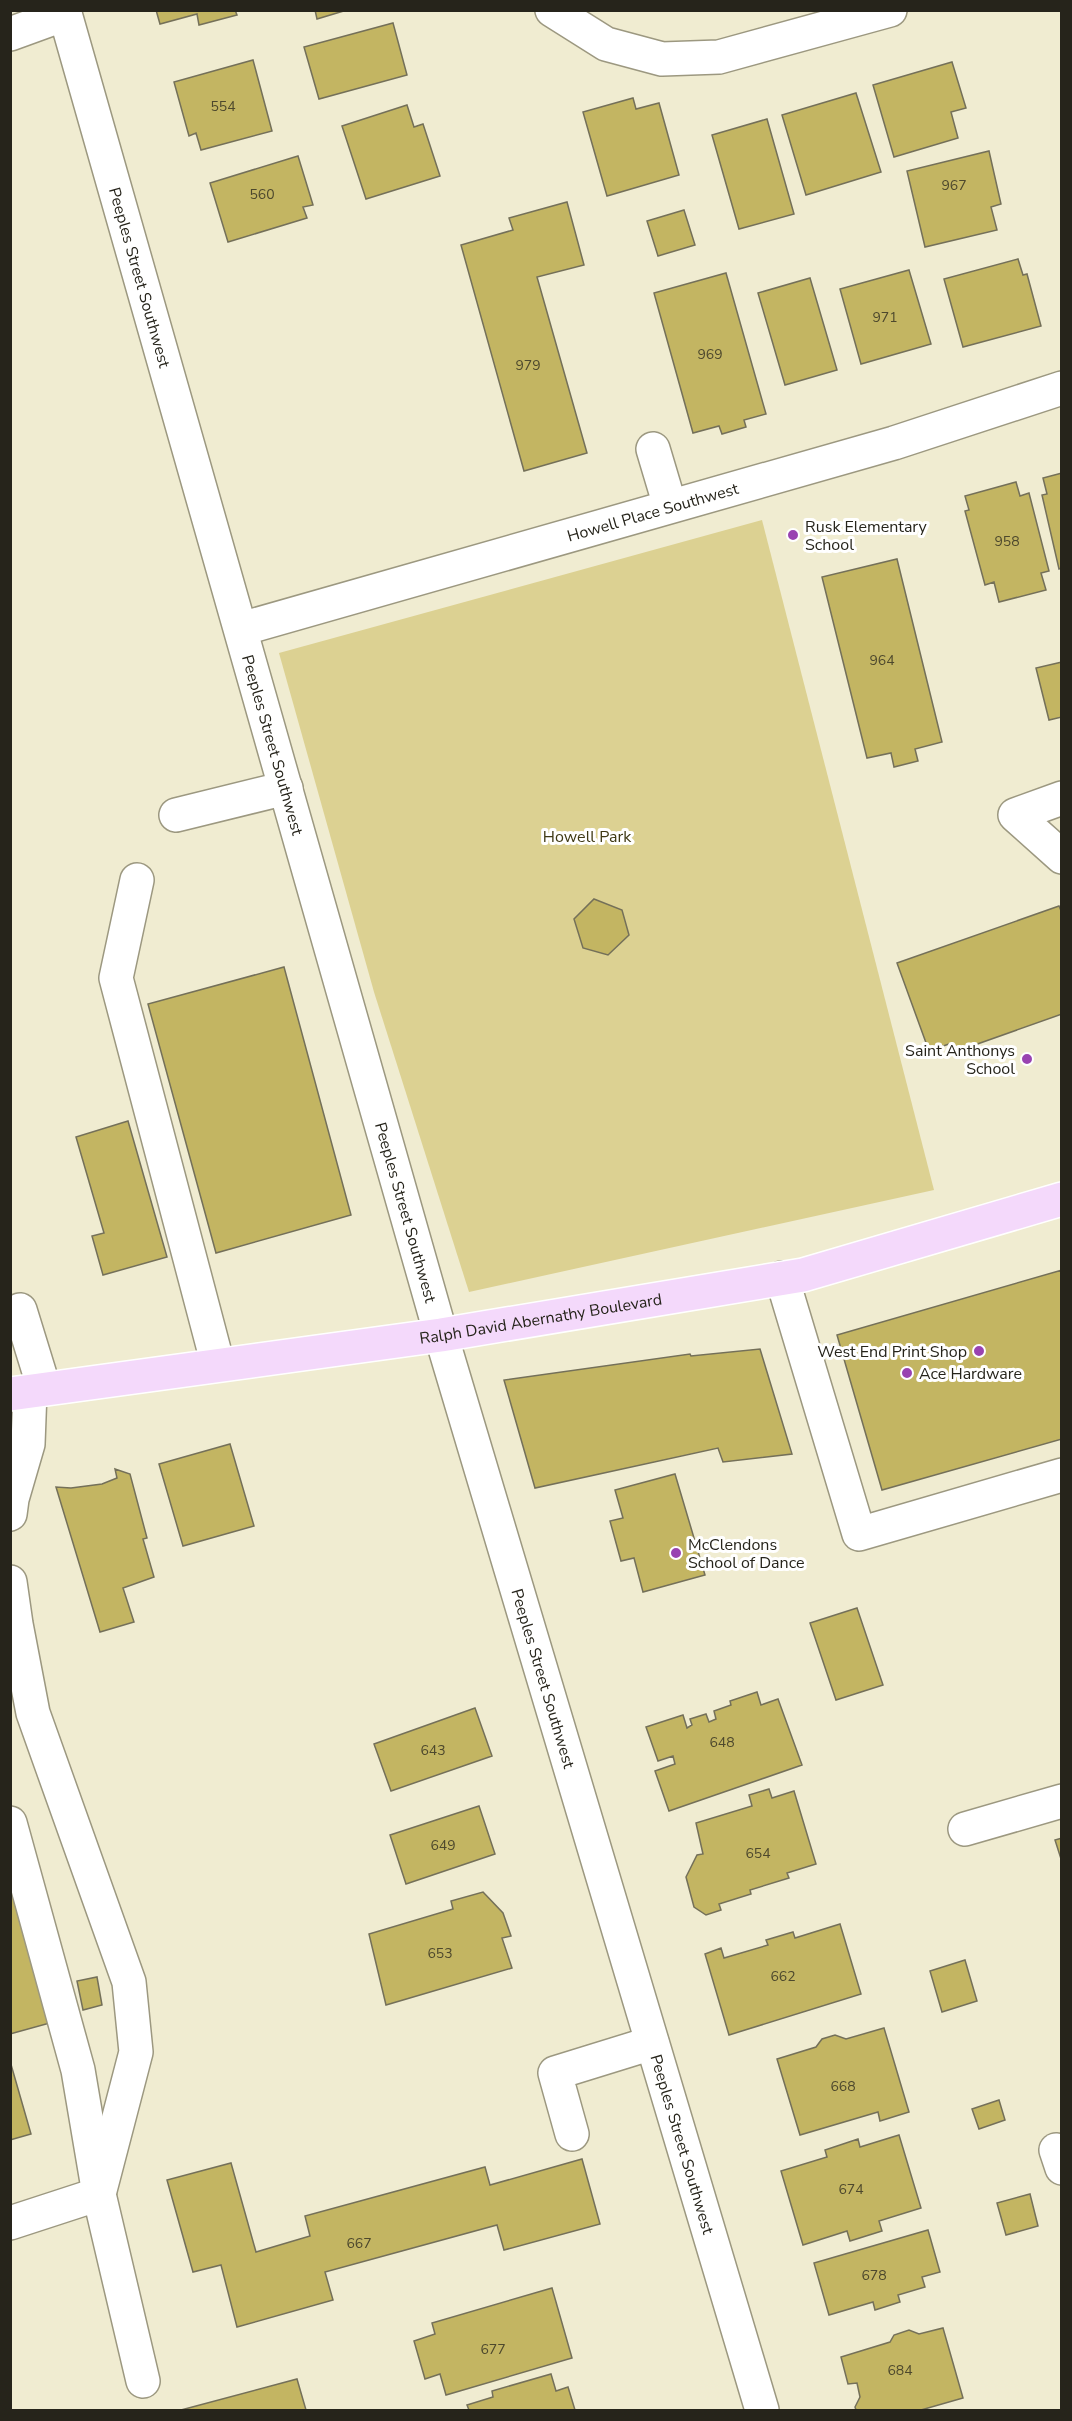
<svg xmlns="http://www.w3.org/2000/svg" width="1072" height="2421" viewBox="0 0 1072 2421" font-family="'Nunito Sans',sans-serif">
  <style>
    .green { fill: #dcd192 }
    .building { fill: #c3b562; stroke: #747059; stroke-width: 1.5 }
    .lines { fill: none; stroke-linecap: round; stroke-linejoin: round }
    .minor-casing { stroke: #9c9880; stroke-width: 36 }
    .major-casing { stroke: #fff; stroke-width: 36 }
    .minor { stroke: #fff; stroke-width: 33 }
    .major { stroke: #f4d9fb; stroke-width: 33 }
    .poi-dot { fill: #9943b1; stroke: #fff; stroke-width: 2 }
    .labels { text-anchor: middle; stroke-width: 6; stroke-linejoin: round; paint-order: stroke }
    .number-label { font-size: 14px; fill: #4d482d }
    .street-label { font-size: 16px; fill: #26241b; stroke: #fff }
    .poi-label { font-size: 16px; fill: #26241b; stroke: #fff; text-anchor: start }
    .park-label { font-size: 16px; fill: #3e3813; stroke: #fff }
  </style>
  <rect width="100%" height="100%" fill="#f0ecd1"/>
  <path class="green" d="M762 520 934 1190 469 1292 374 992 279 653Z"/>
  <path class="building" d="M156 10H235L237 15 199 25 197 14 160 24Z
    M315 10H347L317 19Z
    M393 23 407 75 319 99 304 47Z
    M253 60 272 131 201 150 196 133 189 136 174 82Z
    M952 62 966 108 951 112 958 138 894 157 873 85Z
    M856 93 881 172 806 195 782 115Z
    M633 98 636 109 659 103 679 175 607 196 583 112Z
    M407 105 414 127 423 124 440 176 366 199 342 126Z
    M767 119 794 214 739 229 712 135Z
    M989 151 1001 204 991 207 997 230 925 247 907 171Z
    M298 156 313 205 303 207 307 218 228 242 210 183Z
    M567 202 584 265 537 277 587 453 524 471 461 245 513 230 509 218Z
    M684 210 695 245 658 256 647 221Z
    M1018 259 1023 275 1027 274 1041 326 963 347 944 279Z
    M909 270 931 344 861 364 840 289Z
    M726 273 766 414 744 420 746 427 722 434 719 426 693 433 654 293Z
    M810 278 837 370 785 385 758 293Z
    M1062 473V568L1059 569 1042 495 1047 494 1043 478Z
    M1016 482 1020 496 1029 493 1049 571 1041 573 1046 590 999 602 994 582 985 585 965 511 969 510 965 496Z
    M897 559 942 742 915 749 918 761 894 767 891 753 867 758 822 577Z
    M1062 662V717L1049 720 1036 668Z
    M594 899 622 910 629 935 608 955 583 948 574 919Z
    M1059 906 1062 913V1014L952 1053 949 1044 929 1051 897 963Z
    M284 967 351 1215 216 1253 148 1004Z
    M128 1121 167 1257 103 1275 92 1236 104 1233 76 1137Z
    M1062 1270V1439L882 1490 837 1335Z
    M760 1349 792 1454 723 1462 718 1448 535 1488 504 1380 690 1354 691 1356Z
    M230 1444 254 1526 183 1546 159 1464Z
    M115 1469 130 1474 147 1538 143 1539 154 1577 123 1588 134 1622 100 1632 56 1487 71 1488 102 1484 117 1478Z
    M675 1474 705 1575 643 1592 634 1558 621 1561 610 1521 623 1518 615 1490Z
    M857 1608 883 1685 836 1700 810 1623Z
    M757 1692 761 1705 778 1699 802 1765 669 1811 655 1771 675 1764 673 1756 658 1761 646 1727 683 1715 687 1728 692 1725 690 1719 706 1714 709 1722 716 1719 714 1711 731 1705 730 1701Z
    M475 1708 492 1756 391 1791 374 1744Z
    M769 1789 772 1798 794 1791 816 1864 787 1873 789 1878 750 1890 751 1894 719 1904 721 1910 706 1915 694 1907 686 1877 697 1855 703 1854 696 1823 752 1806 749 1795Z
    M479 1806 495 1854 406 1884 390 1835Z
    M1062 1838V1862L1055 1840Z
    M10 1858 57 2021 10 2034Z
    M483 1892 503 1913 511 1936 502 1938 512 1968 386 2005 369 1934 453 1909 451 1901Z
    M840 1924 861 1994 729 2035 705 1954 721 1948 724 1958 768 1945 766 1940 793 1932 795 1938Z
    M965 1960 977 2001 942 2012 930 1971Z
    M97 1977 102 2005 83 2010 77 1981Z
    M884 2028 909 2112 880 2121 878 2112 800 2135 777 2059 816 2047 822 2039 835 2035 846 2039Z
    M10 2061 31 2134 10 2140Z
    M999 2100 1005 2120 979 2129 972 2109Z
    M899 2135 921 2208 879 2221 882 2231 850 2241 847 2231 803 2245 781 2171 827 2157 825 2150 858 2139 860 2147Z
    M582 2159 600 2224 504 2250 497 2225 325 2272 333 2300 237 2327 221 2265 193 2272 167 2180 231 2163 256 2252 310 2236 305 2216 485 2167 490 2185Z
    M1030 2194 1038 2226 1006 2235 997 2203Z
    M928 2230 940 2272 922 2277 925 2287 898 2295 900 2302 875 2310 873 2302 829 2315 814 2263Z
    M552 2288 572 2358 446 2395 440 2374 425 2379 414 2341 435 2334 432 2323Z
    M943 2328 963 2398 921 2410H856L855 2407 860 2397 857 2383 848 2384 841 2357 890 2342 894 2335 909 2330 919 2334Z
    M551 2374 556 2391 568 2387 575 2410H469L467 2405 493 2397 492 2391Z
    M297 2379 306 2410H181Z"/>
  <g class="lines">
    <defs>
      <g id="minor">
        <path id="s1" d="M64 10 441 1335 762 2410"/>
        <path d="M552 10 606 44 662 59 719 57 890 10"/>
        <path d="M10 34 65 14"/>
        <path d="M653 449 670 506"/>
        <path id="s2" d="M241 629 894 443 1062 388"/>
        <path d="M1062 798 1015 815 1062 857"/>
        <path d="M176 815 286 788"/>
        <path d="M137 880 116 978 218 1365"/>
        <path d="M782 1278 859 1534 1062 1475"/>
        <path d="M20 1310 44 1388"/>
        <path d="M10 1514 12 1499 28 1444 30 1391"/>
        <path d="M10 1582 16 1624 33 1713 129 1982 136 2052 99 2194"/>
        <path d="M10 1823 78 2070 99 2194 143 2381"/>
        <path d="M965 1829 1062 1801"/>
        <path d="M572 2134 555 2073 652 2043"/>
        <path d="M1056 2150 1062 2168"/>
        <path d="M10 2223 99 2194"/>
      </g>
      <g id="major">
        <path id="s3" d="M10 1394 441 1335 803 1275 1062 1199"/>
      </g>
    </defs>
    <use href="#minor" class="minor-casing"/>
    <use href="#major" class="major-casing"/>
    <use href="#minor" class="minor"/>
    <use href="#major" class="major"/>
  </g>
  <g class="poi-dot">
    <circle cx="793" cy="535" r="6"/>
    <circle cx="1027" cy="1059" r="6"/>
    <circle cx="979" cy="1351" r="6"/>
    <circle cx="907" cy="1373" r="6"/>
    <circle cx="676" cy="1553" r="6"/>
  </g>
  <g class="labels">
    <g class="number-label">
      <text x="223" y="111">554</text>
      <text x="954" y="190">967</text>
      <text x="262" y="199">560</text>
      <text x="885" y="322">971</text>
      <text x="710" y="359">969</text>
      <text x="528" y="370">979</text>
      <text x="1007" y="546">958</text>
      <text x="882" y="665">964</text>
      <text x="722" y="1747">648</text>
      <text x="433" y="1755">643</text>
      <text x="443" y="1850">649</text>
      <text x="758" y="1858">654</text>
      <text x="440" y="1958">653</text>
      <text x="783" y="1981">662</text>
      <text x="843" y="2091">668</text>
      <text x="851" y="2194">674</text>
      <text x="359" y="2248">667</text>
      <text x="874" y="2280">678</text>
      <text x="493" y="2354">677</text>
      <text x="900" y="2375">684</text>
    </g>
    <g class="street-label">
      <text dy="6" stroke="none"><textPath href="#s1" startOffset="278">Peeples Street Southwest</textPath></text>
      <text dy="6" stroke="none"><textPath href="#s2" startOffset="428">Howell Place Southwest</textPath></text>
      <text dy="6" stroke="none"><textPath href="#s1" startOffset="764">Peeples Street Southwest</textPath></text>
      <text dy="6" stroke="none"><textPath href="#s1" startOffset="1250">Peeples Street Southwest</textPath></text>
      <text dy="6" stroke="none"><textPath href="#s3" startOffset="536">Ralph David Abernathy Boulevard</textPath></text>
      <text dy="6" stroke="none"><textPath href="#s1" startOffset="1736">Peeples Street Southwest</textPath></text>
      <text dy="6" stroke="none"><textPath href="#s1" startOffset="2222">Peeples Street Southwest</textPath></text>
    </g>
    <g class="poi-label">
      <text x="805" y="532">Rusk Elementary<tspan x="805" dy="18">School</tspan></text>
      <text x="1015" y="1056" text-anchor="end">Saint Anthonys<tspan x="1015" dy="18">School</tspan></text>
      <text x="967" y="1357" text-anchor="end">West End Print Shop</text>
      <text x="919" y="1379">Ace Hardware</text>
      <text x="688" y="1550">McClendons<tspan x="688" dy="18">School of Dance</tspan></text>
    </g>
    <g class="park-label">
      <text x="587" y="842">Howell Park</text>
    </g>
  </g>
  <rect width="1072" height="2421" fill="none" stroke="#26241b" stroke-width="24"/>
</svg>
